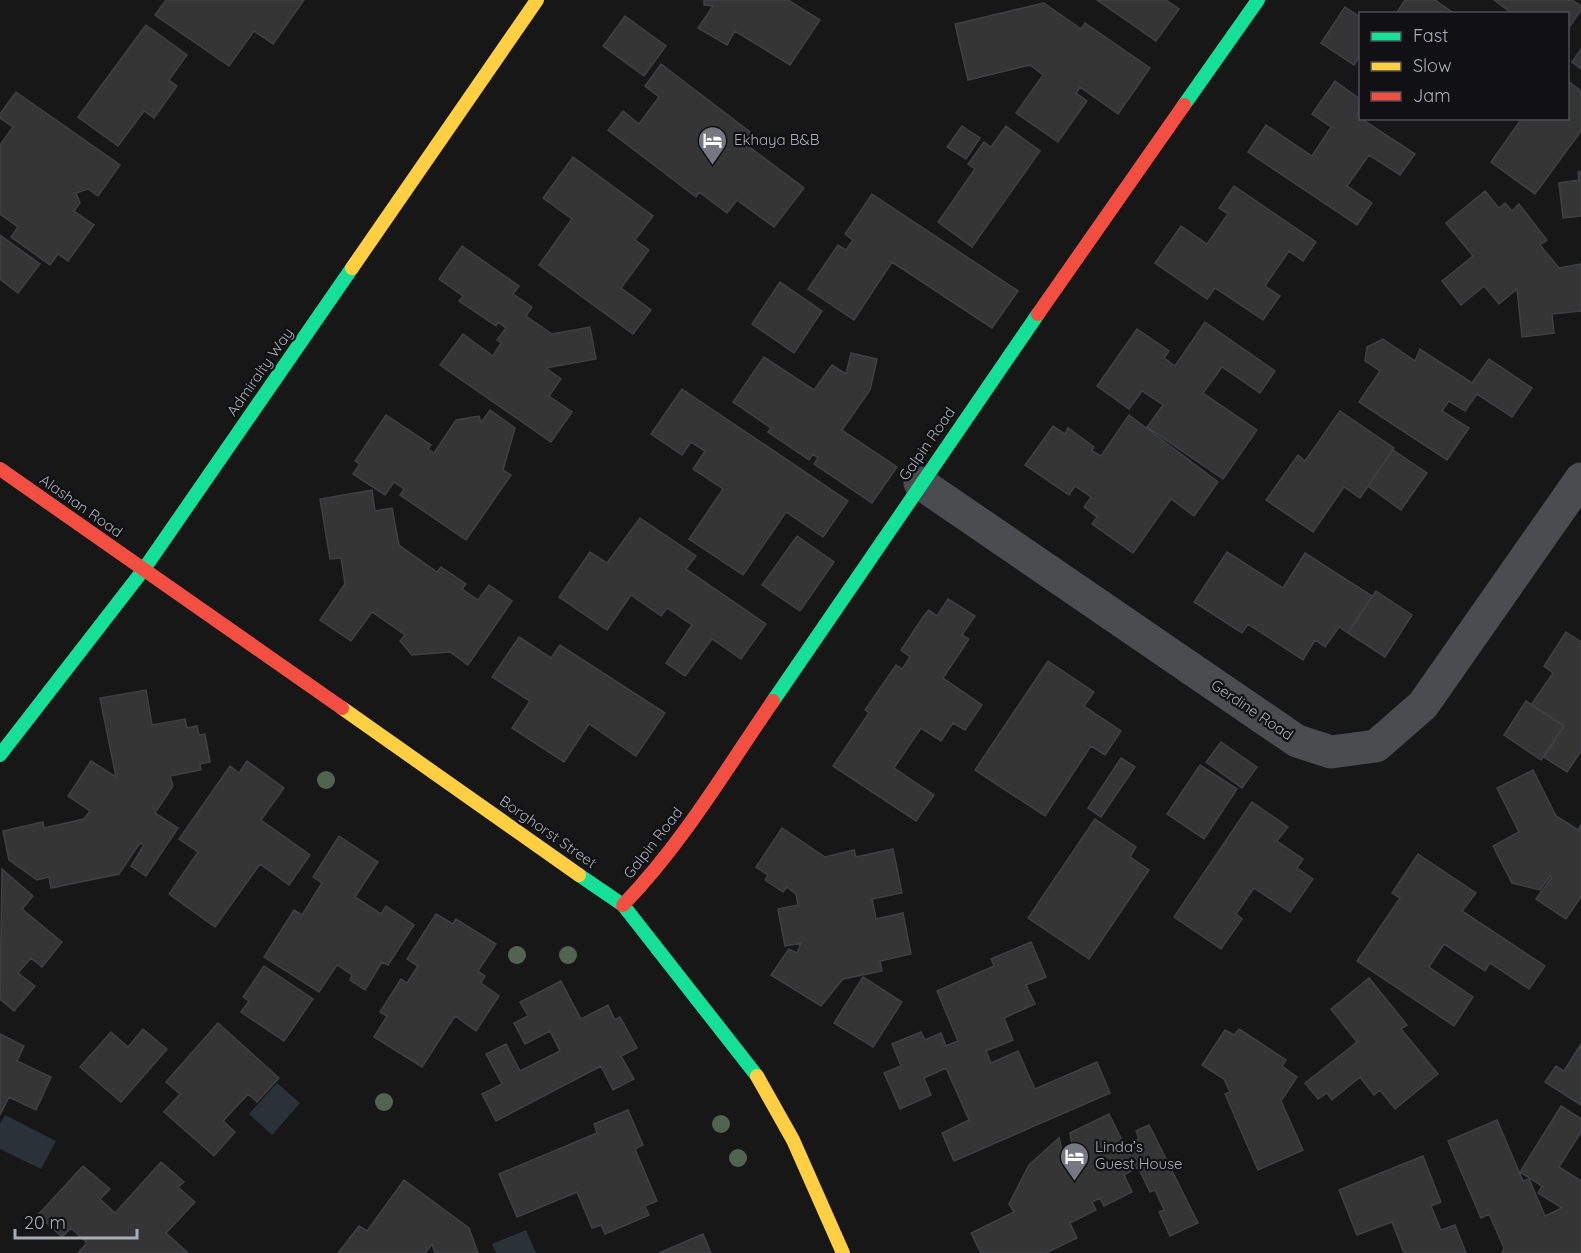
<svg xmlns="http://www.w3.org/2000/svg" width="1581" height="1253" viewBox="0 0 1581 1253" font-family="Quicksand,sans-serif">
  <style>
    .water { fill: #2a3239 }
    .building { fill: #353536; stroke: #3f4043; stroke-width: 1.5 }
    .lines { fill: none; stroke-linecap: round; stroke-linejoin: round }
    .street { stroke: #4b4c50; stroke-width: 33 }
    .fast { stroke: #16e098; stroke-width: 14 }
    .slow { stroke: #ffcf43; stroke-width: 14 }
    .jam { stroke: #f24e42; stroke-width: 14 }
    .tree { fill: #506451 }
    .labels { text-anchor: middle; stroke-width: 4.5; stroke-linejoin: round; paint-order: stroke }
    .poi-label { font-size: 15px; fill: #a8adb8; stroke: #111113; text-anchor: start }
    .street-label { font-size: 15px; fill: #a8adb8; stroke: #111113 }
  </style>
  <rect width="100%" height="100%" fill="#171717"/>
  <path class="water" d="M277 1083 300 1103 272 1135 249 1114Z
    M5 1115 56 1141 41 1169 0 1149V1124Z
    M526 1230 536 1253H496L492 1244Z"/>
  <path class="building" d="M166 0H304L273 44 254 31 229 66 155 15Z
    M704 0H788L820 20 790 65 735 31 727 45 698 28 713 6 704 5Z
    M1097 0H1166L1179 9 1156 41Z
    M1405 0H1435L1455 14H1396Z
    M1494 0H1572L1581 6V10L1568 29V14H1513Z
    M1044 3 1081 29 1085 23 1150 68 1118 114 1080 87 1076 93 1087 101 1058 142 1016 113 1043 75 1030 65 968 80 955 24Z
    M1345 7 1360 17V55L1354 65 1321 43Z
    M625 16 666 46 644 76 603 46Z
    M146 25 187 55 169 80 177 86 154 118 144 111 118 146 78 117Z
    M1581 49V69L1572 62Z
    M661 64 750 132 743 142 804 188 774 227 737 200 727 213 699 192 696 197 608 130 623 111 639 124 659 97 645 86Z
    M1335 81 1360 99 1358 116 1360 118 1415 154 1400 175 1369 155 1347 186 1372 203 1357 225 1248 152 1266 125 1312 156 1331 127 1312 114Z
    M1568 81 1581 91V131L1535 194 1491 162 1522 118H1568Z
    M16 92 120 165 98 196 88 189 76 193 80 203 74 211 94 225 68 261 58 254 50 265 11 237 18 227 0 214V145L13 127 0 118V114Z
    M962 126 980 138 966 159 947 147Z
    M1006 126 1040 151 972 247 938 222 975 169 968 164 984 142 991 147Z
    M573 157 653 216 635 240 649 250 621 288 651 310 633 334 539 265 572 219 543 198Z
    M1581 171V216L1563 218 1559 183 1579 180 1578 172Z
    M1234 186 1316 242 1303 261 1289 251 1265 286 1280 296 1263 320 1215 288 1207 299 1155 263 1181 226 1207 244 1228 214 1219 208Z
    M1485 191 1499 208 1505 203 1512 211 1519 204 1547 240 1540 245 1559 268 1581 264V311L1552 314 1554 333 1522 337 1517 289 1499 304 1484 286 1461 305 1442 281 1473 256 1446 223Z
    M872 194 1018 291 992 328 892 262 854 320 808 289 838 245 846 250 853 240 845 234Z
    M0 235 40 264 18 293 0 279Z
    M462 246 519 286 513 294 532 307 526 316 552 334 590 327 596 359 546 368 561 379 549 396 572 412 551 442 440 365 463 334 493 356 501 343 497 340 506 328 498 322 496 326 459 301 463 296 439 279Z
    M780 282 822 311 794 353 752 324Z
    M1205 322 1275 371 1260 393 1222 367 1203 393 1257 430 1223 479 1147 427 1163 405 1142 391 1129 409 1097 386 1137 329 1169 351 1164 358 1175 366Z
    M1383 339 1415 361 1420 349 1472 383 1489 359 1532 388 1512 417 1477 394 1465 411 1449 401 1442 411 1469 428 1447 460 1359 402 1380 371 1365 361 1367 347Z
    M851 353 877 359 870 390 842 430 897 467 872 503 814 464 818 458 813 454 809 460 768 432 771 428 733 402 764 357 814 390 832 365 846 374Z
    M682 389 848 501 823 537 786 512 743 575 689 539 723 489 693 469 705 451 691 442 682 455 651 434Z
    M490 410 515 428 503 470 511 475 466 540 400 495 404 489 394 482 385 495 353 474 360 464 355 461 386 415 431 445 428 449 434 453 456 420 479 416 481 423Z
    M1340 411 1394 448 1360 498 1344 487 1313 532 1266 500 1298 455 1305 461Z
    M1129 415 1218 482 1194 516 1171 499 1133 553 1092 524 1097 517 1084 507 1091 497 1075 486 1069 495 1025 465 1053 426 1065 434 1068 428 1094 447 1092 451 1101 456Z
    M1393 450 1427 473 1401 510 1368 486Z
    M372 490 375 511 392 508 399 545 437 572 441 567 466 584 462 589 478 600 489 585 512 601 468 665 450 652 412 655 400 641 405 635 372 612 351 641 320 620 345 584 341 558 330 559 320 499Z
    M640 518 696 556 686 569 766 624 741 659 712 639 685 676 666 663 692 625 667 608 661 616 631 595 607 630 559 597 590 552 607 563Z
    M797 536 834 562 800 611 762 585Z
    M1227 552 1283 588 1305 553 1372 596 1348 633 1339 627 1325 647 1315 640 1303 660 1248 624 1242 633 1194 602Z
    M1376 591 1412 615 1385 657 1348 633Z
    M948 599 975 616 962 635 969 639 943 678 982 705 965 730 953 723 941 741 921 728 894 768 934 795 916 821 833 766 869 713 865 710 896 665 902 669 910 657 901 650 923 617 929 610 937 616Z
    M1566 632 1581 642V751L1567 772 1544 757 1564 726 1531 705 1553 673 1544 666Z
    M519 637 551 658 560 645 665 713 636 756 589 724 564 762 512 728 530 701 492 677Z
    M1048 661 1094 692 1084 706 1121 731 1105 755 1091 746 1045 816 975 770Z
    M146 690 152 725 185 719 187 728 197 726 199 735 205 734 210 762 200 764 201 770 170 776 173 786 155 813 178 828 146 876 131 866 144 845 140 843 119 874 51 888 49 877 37 880 9 860 3 831 43 822 44 828 84 819 90 811 68 796 91 761 116 777 100 698Z
    M1526 701 1564 726 1541 760 1504 735Z
    M1221 742 1257 767 1242 788 1206 762Z
    M1121 758 1135 767 1101 817 1088 808Z
    M247 761 284 788 261 820 310 855 289 885 260 864 215 927 169 894 198 852 179 839 230 766 239 773Z
    M1200 765 1237 789 1204 839 1167 814Z
    M1533 770 1556 816 1578 830 1581 825V897L1566 919 1536 899 1552 877 1550 876 1540 890 1512 883 1493 846 1519 832 1497 788Z
    M1252 802 1288 827 1277 841 1303 859 1297 868 1313 879 1290 912 1254 888 1236 914 1242 919 1221 949 1174 917Z
    M1095 819 1136 847 1130 857 1149 870 1089 959 1028 918Z
    M782 828 825 857 854 850 856 857 893 849 902 893 872 899 876 919 903 913 911 954 880 961 882 971 843 979 821 1006 771 975 789 949 797 953 801 943 785 946 778 909 798 905 796 894 787 887 783 892 765 880 768 875 756 867Z
    M339 836 378 862 355 897 381 914 386 906 414 925 388 965 382 962 365 990 350 980 352 975 337 965 319 992 264 957 294 910 302 915 322 883 313 877Z
    M1418 854 1476 893 1462 911 1545 966 1529 989 1490 963 1485 971 1444 944 1429 967 1473 997 1454 1026 1357 961 1400 898 1392 893Z
    M2 869 33 896 22 909 62 942 42 967 31 958 18 973 35 986 14 1011 0 999Z
    M436 914 453 924 456 919 496 944 478 971 485 976 481 983 499 996 476 1031 455 1016 422 1067 374 1037 387 1016 380 1012 401 979 407 983 418 966 407 959Z
    M1031 942 1046 977 1026 985 1035 1004 1004 1018 1013 1040 986 1051 991 1063 1018 1051 1035 1089 1097 1062 1110 1093 954 1161 942 1133 969 1120 946 1068 924 1078 931 1095 900 1109 884 1073 901 1066 892 1044 921 1032 925 1040 941 1033 946 1046 958 1041 937 991 994 966 991 959Z
    M264 966 313 999 284 1041 241 1012 249 1001 243 997Z
    M863 977 902 1002 873 1047 834 1023Z
    M1369 978 1407 1025 1401 1029 1438 1074 1395 1109 1380 1090 1374 1095 1360 1077 1332 1100 1327 1093 1318 1099 1305 1083 1357 1042 1331 1009Z
    M561 981 581 1019 608 1005 615 1020 620 1017 637 1048 621 1056 634 1079 613 1090 601 1066 496 1121 482 1094 502 1084 486 1054 506 1044 520 1071 560 1051 550 1031 525 1044 514 1023 528 1016 520 1002Z
    M218 1023 279 1078 257 1102 248 1094 223 1121 235 1132 214 1156 164 1112 180 1094 166 1082Z
    M143 1029 167 1049 121 1102 80 1067 111 1032 128 1047Z
    M1239 1029 1286 1060 1282 1066 1297 1077 1281 1101 1303 1150 1258 1170 1225 1094 1230 1092 1224 1079 1202 1065 1225 1030 1234 1035Z
    M0 1034 24 1046 17 1061 51 1077 36 1110 9 1097 0 1115Z
    M1581 1044V1105L1545 1082 1556 1066 1564 1071Z
    M1561 1106 1581 1119V1132L1559 1167 1581 1181V1253H1502L1504 1248 1489 1214 1481 1218 1448 1141 1497 1120 1523 1181 1529 1179 1545 1216 1562 1208 1538 1193 1542 1186 1520 1172Z
    M628 1110 643 1145 635 1149 657 1201 645 1206 649 1215 605 1234 601 1225 592 1228 577 1192 517 1217 499 1174 597 1133 594 1124Z
    M1109 1114 1125 1146 1139 1139 1136 1131 1149 1125 1198 1223 1170 1236 1159 1212 1164 1210 1155 1190 1150 1192 1138 1167 1124 1175 1132 1192 1104 1206 1100 1198 1092 1202 1096 1210 1070 1223 1077 1238 1046 1253H981L971 1233 1014 1212 1009 1204 1029 1165 1059 1138 1066 1168 1075 1163 1070 1133Z
    M1423 1156 1441 1202 1431 1206 1441 1230 1455 1225 1466 1253H1404L1392 1222 1357 1235 1339 1190Z
    M161 1162 184 1182 178 1187 195 1202 166 1233 188 1253H78L87 1243 71 1228 62 1237 38 1215 83 1166 110 1189 100 1199 115 1213Z
    M404 1180 469 1228 478 1253H435L432 1244 425 1253H338L359 1226 367 1231Z
    M703 1234 711 1253H659Z"/>
  <g class="lines">
    <path class="street" d="M920 483 1297 741 1331 752 1376 746 1423 705 1581 479"/>
    <path class="fast" d="M1184 105 1258 0
      M773 701 1038 314
      M0 755 144 569 352 268
      M579 875 623 905 757 1076"/>
    <path class="slow" d="M352 268 537 0
      M342 708 579 875
      M757 1076 793 1140 843 1253"/>
    <path class="jam" d="M1038 314 1184 105
      M0 469 342 708
      M623 905C682 844 725 771 773 701"/>
  </g>
  <g class="tree">
    <circle cx="326" cy="780" r="9"/>
    <circle cx="517" cy="955" r="9"/>
    <circle cx="568" cy="955" r="9"/>
    <circle cx="384" cy="1102" r="9"/>
    <circle cx="721" cy="1124" r="9"/>
    <circle cx="738" cy="1158" r="9"/>
  </g>
  <defs>
    <symbol id="hotel-pin" viewBox="-11 -11 22 30"><path d="M0 17L-7.5 6A9.5 9.5 0 1 1 7.5 6Z" fill="#757880" stroke="#111113"/><path d="M-6-4.5h1.5V1H6V5H4.5V3h-9V5H-6ZM-4 0a1.8 1.8 0 1 1 3.6 0ZM.5 0V-2.5h3Q6-2.5 6 0Z" fill="#fff"/></symbol>
  </defs>
  <g fill-rule="evenodd">
    <use href="#hotel-pin" x="696" y="124" width="33" height="45"/>
    <use href="#hotel-pin" x="1058" y="1140" width="33" height="45"/>
  </g>
  <g class="labels">
    <g class="poi-label">
      <text x="734" y="145">Ekhaya B&amp;B</text>
      <text x="1095" y="1152">Linda’s<tspan x="1095" dy="17">Guest House</tspan></text>
    </g>
    <g class="street-label">
      <text transform="translate(260 372) rotate(-55)" y="5">Admiralty Way</text>
      <text transform="translate(927 444) rotate(-55)" y="5">Galpin Road</text>
      <text transform="translate(81 506) rotate(35)" y="5">Alashan Road</text>
      <text transform="translate(1252 710) rotate(34)" y="5">Gerdine Road</text>
      <text transform="translate(548 832) rotate(35)" y="5">Borghorst Street</text>
      <text transform="translate(653 843) rotate(-52)" y="5">Galpin Road</text>
    </g>
  </g>
  <rect x="1359" y="12" width="210" height="108" fill="#111113" stroke="#4d4f55" stroke-width="1.5"/>
  <rect x="1371" y="32" width="30" height="9" fill="#16e098" stroke="#4d4f55" stroke-width="1.5"/>
  <text x="1413" y="42" font-size="18" fill="#a8adb8">Fast</text>
  <rect x="1371" y="62" width="30" height="9" fill="#ffcf43" stroke="#4d4f55" stroke-width="1.5"/>
  <text x="1413" y="72" font-size="18" fill="#a8adb8">Slow</text>
  <rect x="1371" y="92" width="30" height="9" fill="#f24e42" stroke="#4d4f55" stroke-width="1.5"/>
  <text x="1413" y="102" font-size="18" fill="#a8adb8">Jam</text>
  <path d="M15 1229v9h122v-9" fill="none" stroke="#a8adb8" stroke-width="3"/>
  <text x="24" y="1229" font-size="18" fill="#a8adb8" stroke="#111113" stroke-width="4.5" paint-order="stroke">20 m</text>
</svg>
